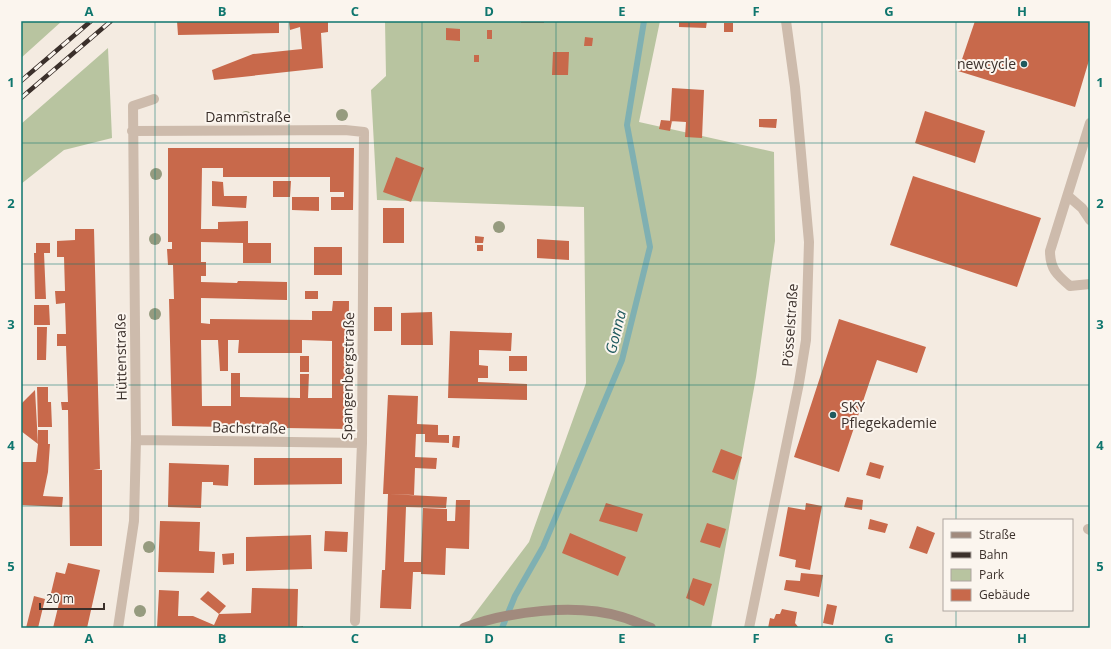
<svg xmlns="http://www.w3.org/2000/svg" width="1111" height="649" viewBox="0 0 1111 649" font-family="'Open Sans',sans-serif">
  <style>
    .green { fill: #b8c4a0 }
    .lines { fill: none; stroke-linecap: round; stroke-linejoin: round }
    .stream { stroke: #7fb0b2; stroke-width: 6 }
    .building { fill: #c8694b; fill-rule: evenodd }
    .street { stroke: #cdbbac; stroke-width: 10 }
    .secondary { stroke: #a18a7d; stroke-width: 10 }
    .rail-casing { stroke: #3b302b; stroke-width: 4.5 }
    .rail { stroke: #fbf5ee; stroke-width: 3; stroke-dasharray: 9; stroke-linecap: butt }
    .tree { fill: #969b7f }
    .grid { fill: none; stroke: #0f766e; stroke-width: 1; stroke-opacity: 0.55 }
    .poi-dot { fill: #1f5a5e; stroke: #fbf5ee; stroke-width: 1.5 }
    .labels { text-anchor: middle; stroke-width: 4; stroke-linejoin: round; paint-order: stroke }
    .poi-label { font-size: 14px; fill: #3b302b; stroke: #fbf5ee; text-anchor: end }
    .street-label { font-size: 14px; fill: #3b302b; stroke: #fbf5ee }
    .water-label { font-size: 15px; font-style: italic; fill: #1f5a5e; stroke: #fbf5ee }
    .neatline { fill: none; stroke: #0f766e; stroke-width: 1.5 }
    .grid-label { font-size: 13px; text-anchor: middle; font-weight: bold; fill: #0f766e }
  </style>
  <rect width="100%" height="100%" fill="#f4ebe1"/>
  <path class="green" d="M21 21H62L21 58Z
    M385 21H660L639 122 774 152 775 241 756 377 711 628H464L529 542 586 383 584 207 377 200 371 90 386 76Z
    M108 48 112 138 64 150 21 184V124Z"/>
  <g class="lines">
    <path class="stream" d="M502 628 515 596 543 547 622 360 650 247 627 125 644 21"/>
  </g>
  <path class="building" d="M177 21H279V33L178 35Z
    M289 21H328V32L321 33 323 68 214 80 212 70 253 54 302 49 300 27 290 30Z
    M521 21H544V23H521Z
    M679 21H707L706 28 679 27Z
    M975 21H1090V57L1075 107 958 71Z
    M724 23H733V32H724Z
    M446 28 460 29V41L446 40Z
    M487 30H492V39H487Z
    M585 37 593 38 592 46H584Z
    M553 52H569L568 75H552Z
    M474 55H479V62H474Z
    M672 88 704 90 702 138 685 137 686 122 670 121Z
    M925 111 985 131 975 163 915 143Z
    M759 119H777L776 128 759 127Z
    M661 120 672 121 670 131 659 129Z
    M168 148H354L353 210H331V197H344V192H330V177H223V168H202L201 229H218V222L248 221V243H271V263H243V243L201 242V262H206V276H201V282L237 283 238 281 287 282V300L201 298V323L210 324V319L312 320V311H332L333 301H349L348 429 172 426 169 299H174L173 265H168L167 249H172V242H168ZM201 340H218L220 371H228V340H239L238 353H302V340L332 341V398H308L309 374H300V398L240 397V373H231V406H202Z
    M396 157 424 168 411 202 383 192Z
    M913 176 1041 218 1017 287 890 245Z
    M212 181 223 182 224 196H247L246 208 212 206Z
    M273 181H291L290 197H273Z
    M292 197H319V211L292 210Z
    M383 208H404V243H383Z
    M75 229H94L100 469 93 470H102V497H71H102V546H70L68 410H62L61 402H68L66 346H57V334H66L65 303 56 304 55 291H65L64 257H57V241L75 240Z
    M475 236 484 237 483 243H475Z
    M537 239 569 241V260L537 258Z
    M36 243H50V253H36Z
    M477 245H483V251H477Z
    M314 247H342V275H314Z
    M34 253H44L46 299H35Z
    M305 291H318V299H305Z
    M34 305H49L50 325H34Z
    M374 307H392V331H374Z
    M432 312 433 345H401V313Z
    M839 319 926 347 917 373 877 360 839 472 794 457Z
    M37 327H47L46 360H37Z
    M450 331 512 333 511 351 479 350V365L488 366V378H478V382L527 384V400L448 398Z
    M300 356H309V372H300Z
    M509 356H527V371H509Z
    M37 387H48V402H51L52 427H38Z
    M35 390 38 444V430H48V444H50L48 472 43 496 63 497 62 507 21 505V462H36L38 444 21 431V404Z
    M388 395 418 396 417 424 438 425V435H449V443L425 442V434H416L415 457 437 458 436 469 415 468 414 495 389 494 447 497 446 508 406 507 404 562H421L423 508 447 509V521H455L456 500H470L469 549 446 548 445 575 421 574V572H413L411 609 380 608 382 570H385L388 494H383Z
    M453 436H460L459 448 452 447Z
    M721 449 742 457 734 480 712 472Z
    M254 458H342V484L254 485Z
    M870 462 884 466 880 479 866 475Z
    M169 463 229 465 228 486 213 485V482H202L201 508 168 507Z
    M847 497 863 500 862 510 844 507Z
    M606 503 643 514 637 532 599 521Z
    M806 503 822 506 810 570 795 567 796 560 779 556 788 507 805 510Z
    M870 519 888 524 885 533 868 529Z
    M160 521 200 522 199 551 215 552 214 573 158 572Z
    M707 523 726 529 720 548 700 542Z
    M917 526 935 533 927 554 909 548Z
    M325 531 348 532 347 552 324 551Z
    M570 533 626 557 618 576 562 553Z
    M311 535 312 569 246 571V537Z
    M234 553V564L223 565 222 554Z
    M68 563 100 570 87 628H53L61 595 51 593 56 572 65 574Z
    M801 573 823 575 819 597 784 590 786 580 800 581Z
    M693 578 712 584 704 606 686 598Z
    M252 588 298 589 297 627 303 626V628H157L159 590 179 591 178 616H193L214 625 219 614 200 599 208 591 226 606 219 614 251 613Z
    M34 596 45 599 38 628H26Z
    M827 604 837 606 833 625 823 623Z
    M782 609 797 612 795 623 799 628H768L770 618 774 619 776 614H780Z"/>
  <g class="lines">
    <path class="street" d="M1090 123 1050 251C1050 269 1057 275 1070 286L1090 284
      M132 131 345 130 364 132 362 443 355 621
      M1068 196 1082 208 1090 220
      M136 440 362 443
      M1088 529 1090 530
      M118 628 134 521 136 440 133 106 154 99
      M749 628 799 383 806 340 809 242 795 87 786 21"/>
    <path class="secondary" d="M464 628C508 611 577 603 622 617 632 620 641 624 651 628"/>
    <defs>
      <path id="rail" d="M21 81 91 21
        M21 98 111 21"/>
    </defs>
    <use href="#rail" class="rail-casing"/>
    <use href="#rail" class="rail"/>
  </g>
  <g class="tree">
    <circle cx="342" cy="115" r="6"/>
    <circle cx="246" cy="117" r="6"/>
    <circle cx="156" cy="174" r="6"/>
    <circle cx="499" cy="227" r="6"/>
    <circle cx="155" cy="239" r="6"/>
    <circle cx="155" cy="314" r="6"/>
    <circle cx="149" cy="547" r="6"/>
    <circle cx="140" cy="611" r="6"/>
  </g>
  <path class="grid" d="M155 21V628M289 21V628M422 21V628M556 21V628M689 21V628M822 21V628M956 21V520M21 143H1090M21 264H1090M21 385H1090M21 506H1090M956 610V628"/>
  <g class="poi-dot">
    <circle cx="1024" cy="64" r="4"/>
    <circle cx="833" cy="415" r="4"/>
  </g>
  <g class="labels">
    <g class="poi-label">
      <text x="1016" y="69">newcycle</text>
      <text x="841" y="412" text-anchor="start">SKY<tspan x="841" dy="16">Pflegekademie</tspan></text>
    </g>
    <g class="street-label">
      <text x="248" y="122">Dammstraße</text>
      <text transform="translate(790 325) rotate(-86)" y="5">Pösselstraße</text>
      <text transform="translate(121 357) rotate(-91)" y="5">Hüttenstraße</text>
      <text transform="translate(348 376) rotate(-89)" y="5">Spangenbergstraße</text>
      <text transform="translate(249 428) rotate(1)" y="5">Bachstraße</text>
    </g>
    <g class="water-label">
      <text transform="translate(616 332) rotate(-76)" y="5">Gonna</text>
    </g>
  </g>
  <rect width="1111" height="649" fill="none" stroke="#fbf5ee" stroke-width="44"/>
  <rect x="943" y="519" width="130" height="92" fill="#fbf5ee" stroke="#aea6a0"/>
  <rect x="951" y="532" width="20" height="6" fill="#a18a7d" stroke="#aea6a0"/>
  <text x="979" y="539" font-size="12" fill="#3b302b">Straße</text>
  <rect x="951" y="552" width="20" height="6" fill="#3b302b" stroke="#aea6a0"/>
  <text x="979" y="559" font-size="12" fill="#3b302b">Bahn</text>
  <rect x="951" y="569" width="20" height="12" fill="#b8c4a0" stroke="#aea6a0"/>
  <text x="979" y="579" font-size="12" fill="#3b302b">Park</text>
  <rect x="951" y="589" width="20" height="12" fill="#c8694b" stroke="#aea6a0"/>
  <text x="979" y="599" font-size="12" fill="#3b302b">Gebäude</text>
  <path d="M40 603v6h64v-6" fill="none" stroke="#3b302b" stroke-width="2"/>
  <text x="46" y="603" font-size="12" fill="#3b302b" stroke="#fbf5ee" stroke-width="3" paint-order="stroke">20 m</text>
  <rect x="22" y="22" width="1067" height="605" class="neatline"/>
  <g class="grid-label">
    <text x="89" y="16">A</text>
    <text x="222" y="16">B</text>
    <text x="355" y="16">C</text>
    <text x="489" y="16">D</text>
    <text x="622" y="16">E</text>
    <text x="756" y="16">F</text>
    <text x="889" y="16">G</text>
    <text x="1022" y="16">H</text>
    <text x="11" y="87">1</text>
    <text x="1100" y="87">1</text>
    <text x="11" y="208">2</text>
    <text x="1100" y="208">2</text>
    <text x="11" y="329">3</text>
    <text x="1100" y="329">3</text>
    <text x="11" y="450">4</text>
    <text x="1100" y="450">4</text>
    <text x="11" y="571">5</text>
    <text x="1100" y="571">5</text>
    <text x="89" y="643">A</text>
    <text x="222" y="643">B</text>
    <text x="355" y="643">C</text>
    <text x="489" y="643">D</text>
    <text x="622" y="643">E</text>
    <text x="756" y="643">F</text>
    <text x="889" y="643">G</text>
    <text x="1022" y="643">H</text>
  </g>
</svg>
